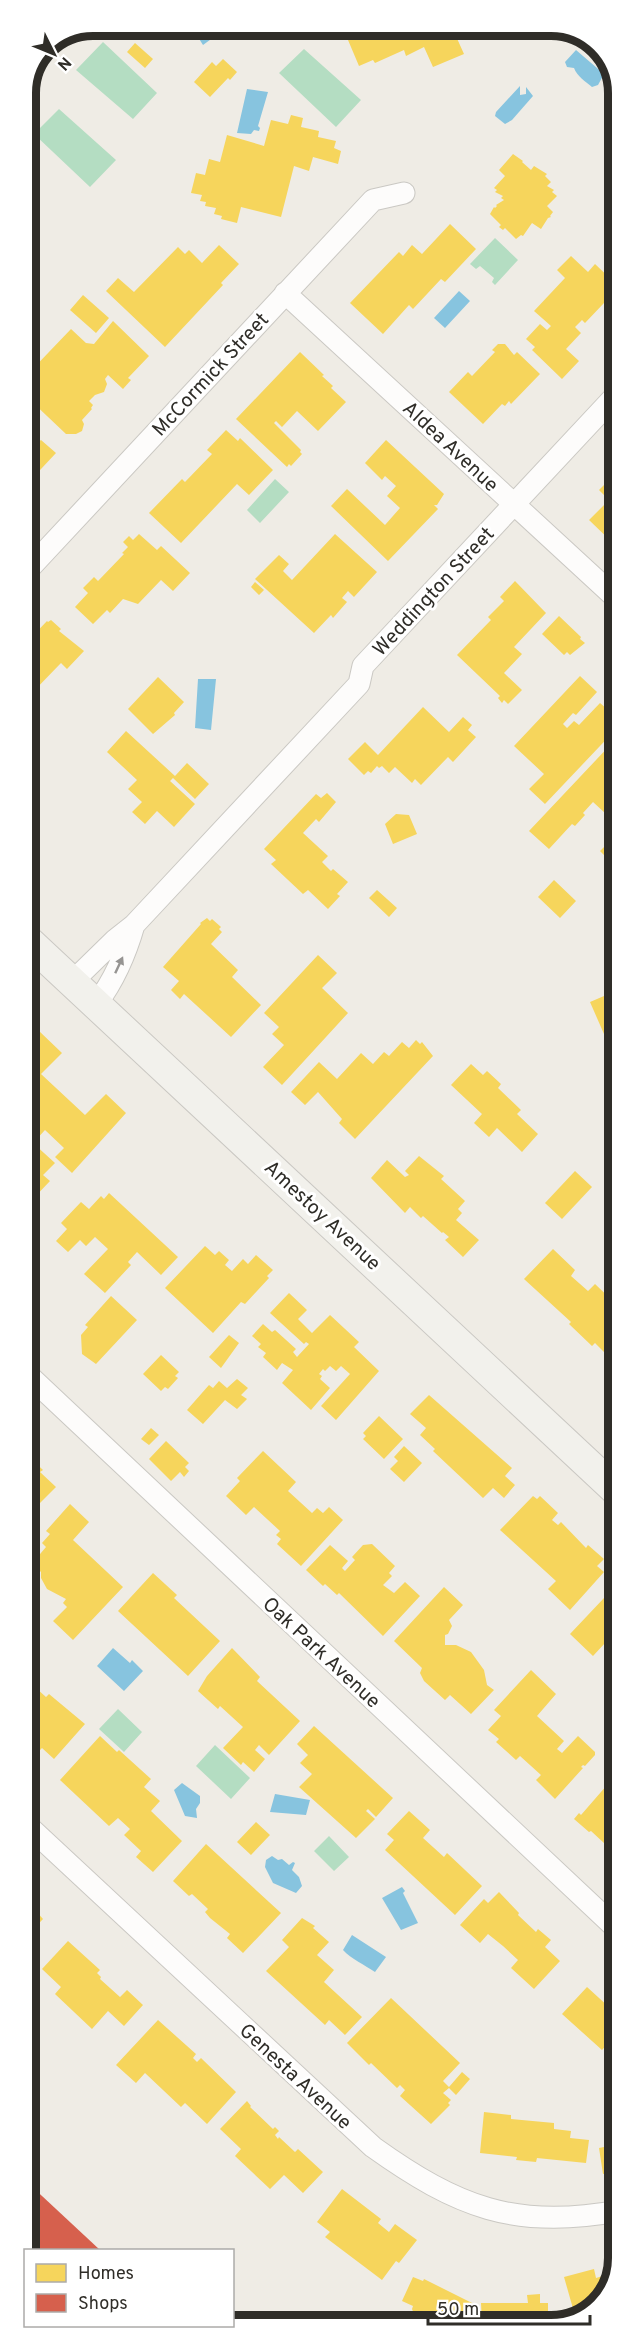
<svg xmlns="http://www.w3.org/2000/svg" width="644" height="2351" viewBox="0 0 644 2351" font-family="Overpass,sans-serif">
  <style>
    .green { fill: #b4ddc2 }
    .water { fill: #87c4df }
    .homes { fill: #f6d55c }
    .shops { fill: #d6604d }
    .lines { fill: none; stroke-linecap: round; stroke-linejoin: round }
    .street-casing { stroke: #cac8c3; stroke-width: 23 }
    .secondary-casing { stroke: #cac8c3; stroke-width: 32 }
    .street { stroke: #fdfcfb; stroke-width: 21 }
    .secondary { stroke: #f2f1ec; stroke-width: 30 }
    .oneway { fill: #969492 }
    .labels { text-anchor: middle; stroke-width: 6; stroke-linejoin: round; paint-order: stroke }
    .street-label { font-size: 20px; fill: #2f2d28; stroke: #fff }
    .rim { fill: none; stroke: #2f2d28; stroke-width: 8 }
  </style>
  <rect width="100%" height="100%" fill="#efece5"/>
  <path class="green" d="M103 42 157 93 133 119 76 70Z
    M304 49 361 100 336 127 279 73Z
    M59 109 116 160 90 187 34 134Z
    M495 238 518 260 495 285 492 282 494 278 480 266 476 269 470 264Z
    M275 479 289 492 260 523 247 510Z
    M118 1709 142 1732 124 1752 99 1729Z
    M215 1745 250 1778 231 1799 196 1766Z
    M329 1836 349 1857 334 1871 314 1851Z"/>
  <path class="water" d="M191 26H212L218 34 203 45Z
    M576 50 604 74 598 85 592 87C586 82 577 76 574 68L567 67 565 62Z
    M520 86V95L526 94V87L533 96 512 120 505 124 495 116 496 112Z
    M247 89 268 92 258 126 260 128 259 131 254 130 251 134 237 133Z
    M459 291 470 301 445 328 434 318Z
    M198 679H216L211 730 195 728Z
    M113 1648 130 1663 132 1660 143 1671 124 1691 97 1666Z
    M182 1783 200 1796V1803L196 1809 197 1818 185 1816 174 1790Z
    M275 1794 310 1800 306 1815 270 1812Z
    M272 1856 278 1860 282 1859 289 1865 293 1862 295 1863 292 1870 299 1877 302 1886 296 1893 273 1883 265 1867 266 1860Z
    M402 1887 405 1891 403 1893 418 1923 401 1930 382 1898Z
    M352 1935 386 1957 375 1972C365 1965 351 1959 343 1950Z"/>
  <path class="homes" d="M248 26H271L254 34Z
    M358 26H468L469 28 455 34 464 54 433 67 424 47 406 56 404 50 375 63 373 60 359 66 348 40 361 34Z
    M135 43 153 59 145 68 127 52Z
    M223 59 237 72 230 80 228 78 210 97 194 82 212 62 216 66Z
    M291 115 303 118 301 127 319 131 318 137 336 141 334 148 341 151 338 164 313 157 309 171 294 166 281 217 241 207 237 223 221 219 222 216 214 214 216 208 205 206 206 202 200 201 202 195 191 193 196 173 205 175 209 159 220 162 227 135 264 146 271 120 288 124Z
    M513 154 523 161 522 162 531 170 534 166 547 174 545 176 551 182 547 186 554 190 552 192 557 196 547 206 553 212 550 216 551 217 548 218 541 229 532 223 523 236 521 235 516 239 505 228 503 230 499 227 501 225 490 214 494 207 495 208 497 206 496 205 504 200 501 198 503 196 495 192 497 190 494 188 505 176 499 170Z
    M617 162V174L611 168Z
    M450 224 476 249 445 282 441 279 413 309 409 305 383 334 350 303 399 252 403 256 412 245 422 254Z
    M219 245 239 264 221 283 223 285 165 347 106 291 118 278 134 292 178 247 185 254 189 250 202 263Z
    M571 256 588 272 595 264 617 285 615 292 617 293V319L604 313 608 305 604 303 585 323 582 320 575 327 581 333 566 349 579 361 562 379 532 350 535 347 526 339 540 324 547 330 551 326 534 311 565 278 557 270Z
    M83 295 109 318 96 333 70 310Z
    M113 321 149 356 128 378 131 380 123 389 108 375 105 379 107 384 104 392 95 395 89 401 93 405 91 408 92 409 82 420 84 424 82 431 76 434H66L28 398 26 395V376L71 329 86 343 94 344Z
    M498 344H505L514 355 517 352 540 374 511 404 509 401 505 406 502 404 483 424 449 392 468 372 472 376 495 352 492 350Z
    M300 352 324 375 322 376 333 386 331 388 346 402 318 431 297 411 282 427 276 421 274 423 301 450 300 452 302 454 291 466 289 464 287 467 236 419Z
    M26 430 37 443 41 440 56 453 26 485Z
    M226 430 238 441 240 438 273 470 249 495 237 484 181 543 149 513 182 479 185 482 212 454 207 450Z
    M386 440 444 494 437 505H434L438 509 388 561 331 506 347 489 385 525 400 508 387 496 396 486 385 476 382 480 365 463Z
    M617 472V547L589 520 609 500 599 490Z
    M139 534 157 550 161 546 190 573 173 591 161 580 138 604 123 599 110 613 107 610 93 624 75 607 88 593 83 588 94 577 98 581 124 554 122 553 128 547 123 542 129 536 133 540Z
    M335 534 377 572 354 597 348 591 342 598 347 602 333 618 331 615 314 633 255 579 279 555 289 564 283 571 292 580Z
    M515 581 546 613 514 647 522 654 504 673 522 690 508 704 504 700 502 703 498 698 500 696 457 655 491 620 488 617 504 601 500 597Z
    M255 582 264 590 259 595 251 587Z
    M559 616 581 637 580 639 585 643 570 655 567 652 564 655 542 634Z
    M51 620 61 629 59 631 84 651 67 669 61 663 30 695 26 691V647L29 644 27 642 47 621 48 622Z
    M580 676 597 692 576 715 573 713 563 724 567 728 574 721 579 725 600 703 607 709 611 705 618 712V727L545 804 529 789 544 774 514 746Z
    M158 677 184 702 174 713 175 715 153 734 128 709Z
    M423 707 449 732 463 717 472 725 468 730 476 737 453 762 448 757 421 785 415 779 412 783 395 767 389 773 382 766 379 768 377 766 371 773 368 771 364 775 348 759 365 742 378 755Z
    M126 731 175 776 187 763 209 784 195 799 173 778 170 781 195 804 174 827 157 811 145 824 132 812 142 802 128 789 137 780 107 752Z
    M613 742 618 746V825L593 802 583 813 585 815 575 826 572 824 549 849 529 831Z
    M327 793 336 802 319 822 316 819 303 833 328 856 322 862 331 871 333 869 348 882 337 894 340 896 328 909 308 890 303 894 271 864 276 860 264 849 316 794 321 798Z
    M396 814 409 815 417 834 393 844 385 824Z
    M610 841 618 848V852L610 861 600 851Z
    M554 880 576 901 560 918 538 897Z
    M377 890 397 908 389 917 369 898Z
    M207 918 210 921 212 919 221 927 219 929 222 932 211 944 238 970 232 977 261 1005 231 1037 184 994 180 999 171 990 179 981 163 967 201 924 200 923Z
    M618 920V937L609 929Z
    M318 955 337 973 322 988 348 1013 282 1085 263 1067 284 1045 272 1034 279 1027 264 1013Z
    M618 990V1066L590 1002Z
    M38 1030 62 1053 41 1074 85 1115 106 1094 126 1113 72 1173 55 1157 64 1148 45 1130 33 1143 55 1163 43 1175 50 1181 30 1202 26 1198V1043Z
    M416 1040 420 1044 422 1042 433 1056 355 1139 339 1123 342 1119 318 1092 305 1105 291 1092 319 1062 337 1079 361 1053 373 1064 384 1052 389 1056 402 1042 409 1048Z
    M471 1064 483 1075 487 1071 501 1084 498 1088 521 1110 517 1114 538 1134 522 1152 497 1128 489 1137 474 1123 482 1114 451 1085Z
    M419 1156 444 1176 441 1179 465 1201 458 1209 462 1213 456 1220 479 1240 463 1257 445 1240 449 1237 443 1232 442 1233 423 1216 421 1218 410 1207 405 1213 371 1178 387 1160 405 1177 409 1175 405 1171Z
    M575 1171 592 1187 562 1219 545 1203Z
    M109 1193 178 1257 161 1275 137 1252 128 1262 131 1265 105 1293 84 1274 108 1249 95 1237 86 1246 80 1240 68 1252 56 1241 67 1229 61 1223 81 1202 89 1209 101 1196 104 1199Z
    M205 1246 215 1255 219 1251 229 1260 225 1265 232 1271 243 1259 248 1264 256 1255 273 1270 267 1276 269 1278 245 1304 241 1302 213 1333 165 1288Z
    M553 1249 575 1270 571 1276 588 1291 595 1284 618 1306V1337L604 1352 595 1343 592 1346 569 1324 571 1322 524 1279Z
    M289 1293 307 1310 298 1319 312 1333 330 1315 359 1342 354 1347 379 1371 336 1420 321 1406 350 1374 341 1366 336 1371 330 1366 325 1371 323 1369 319 1374 322 1376 320 1379 330 1388 311 1410 282 1383 293 1370 282 1363 277 1370 263 1357 266 1353 258 1347 261 1344 252 1336 263 1324 272 1332 275 1330 296 1349 293 1352 297 1357 309 1344 306 1342 304 1344 270 1313Z
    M111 1296 137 1320 96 1364 82 1354 81 1335 88 1327 85 1325Z
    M229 1335 239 1343 221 1368 209 1357Z
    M161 1355 179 1372 175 1376 178 1378 168 1389 165 1387 161 1391 143 1374Z
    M618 1374V1403L604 1389Z
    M237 1379 248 1388 241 1395 247 1399 237 1409 225 1400 203 1424 187 1410 209 1385 213 1388 219 1381 227 1388Z
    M429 1395 512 1468 505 1476 515 1485 504 1498 493 1488 483 1498 433 1451 435 1449 420 1435 426 1428 410 1414Z
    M379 1416 403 1439 384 1459 363 1439 366 1436 363 1433Z
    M151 1428 159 1435 149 1445 141 1439Z
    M166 1441 189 1463 185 1467 189 1471 184 1477 180 1472 171 1481 149 1459Z
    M404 1446 422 1463 404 1482 390 1469 398 1461 394 1457Z
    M263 1451 296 1482 288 1491 312 1513 317 1508 323 1513 329 1507 343 1520 301 1566 277 1544 281 1539 276 1535 280 1531 254 1507 246 1515 226 1496 240 1481 237 1478Z
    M26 1454 43 1470 40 1472 56 1487 26 1517Z
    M533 1496 537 1499 540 1496 558 1513 552 1520 558 1525 561 1522 586 1548 588 1545 604 1559 597 1566 604 1572 570 1610 548 1589 556 1581 500 1530Z
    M70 1504 89 1522 73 1540 123 1587 73 1640 53 1621 67 1607 63 1603 66 1599 47 1589 41 1578V1572L36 1567 39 1563 35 1560 46 1547 42 1543 50 1534 46 1531Z
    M372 1544 395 1566 389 1573 392 1576 383 1585 394 1593 405 1582 420 1596 383 1636 339 1593 337 1595 325 1584 323 1586 306 1570 330 1545 348 1561 342 1568 345 1571 355 1560 352 1557 363 1545Z
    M153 1573 177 1595 174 1598 220 1641 188 1676 118 1611Z
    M444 1587 463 1605 449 1620 452 1626 448 1634 445 1635V1645H456L471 1652 484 1670 487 1685 494 1690 471 1714 450 1695 445 1700 424 1681 420 1673 422 1668 394 1641Z
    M618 1591V1629L593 1656 570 1634 604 1598 608 1601Z
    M232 1648 260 1677 257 1681 300 1721 269 1755 259 1745 255 1750 265 1759 254 1772 243 1762 241 1765 223 1748 243 1727 220 1706 218 1709 198 1691 207 1676Z
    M531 1670 556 1694 537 1716 564 1741 557 1749 562 1753 578 1736 595 1752V1755L585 1766 583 1765 581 1767 583 1768 555 1799 536 1780 541 1775 520 1756 516 1760 496 1742 499 1739 488 1730 501 1716 494 1710Z
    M27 1680 46 1697 49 1694 85 1724 54 1759 42 1748 33 1757 27 1751Z
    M314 1726 393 1798 376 1817 368 1809 366 1811 375 1819 356 1838 299 1787 312 1774 300 1763 308 1755 297 1744Z
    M100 1736 117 1752 119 1750 151 1779 144 1787 160 1801 151 1811 182 1841 153 1872 136 1857 141 1851 124 1835 130 1829 118 1818 109 1826 60 1780Z
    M614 1777 618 1781V1856L591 1831 589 1832 574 1819 579 1813 581 1815Z
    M409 1811 430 1830 423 1838 444 1857 447 1853 482 1886 455 1915 385 1850 394 1840 387 1834Z
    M256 1822 270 1835 251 1855 237 1842Z
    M206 1844 281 1913 243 1953 227 1938 230 1934 210 1918 205 1912 208 1909 192 1894 189 1896 173 1881Z
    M499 1892 519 1913 518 1915 536 1932 538 1929 551 1940 545 1947 560 1961 534 1989 511 1968 518 1960 503 1946 488 1934 480 1943 460 1925 484 1899 488 1903Z
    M27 1901 43 1919 28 1935 30 1938 27 1942Z
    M302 1918 315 1926 313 1928 329 1942 317 1955 334 1970 324 1982 362 2017 345 2035 329 2020 325 2025 266 1971 289 1947 282 1940Z
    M68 1941 100 1970 97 1973 101 1977 100 1979 120 1997 127 1990 143 2005 124 2026 108 2011 92 2029 55 1994 61 1987 42 1969Z
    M587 1987 610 2008 612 2005 618 2011V2066L605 2054 615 2043 611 2040 602 2050 562 2014Z
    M391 1998 460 2063 443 2081 449 2087 462 2072 470 2079 456 2095 449 2088 443 2093 451 2100 448 2103 450 2105 431 2124 400 2096 405 2090 400 2085 397 2088 371 2063 369 2065 347 2043Z
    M158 2020 196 2054 193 2058 197 2062 201 2058 236 2092 207 2124 185 2103 181 2107 145 2073 136 2083 116 2065Z
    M247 2101 251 2106 250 2107 273 2129 275 2127 279 2131 275 2135 278 2139 279 2137 295 2152 298 2149 323 2172 303 2193 284 2175 270 2189 235 2156 241 2149 220 2129Z
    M484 2112 511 2115V2119L554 2123V2129L571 2131 570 2138 589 2140 586 2163 537 2158 536 2162 516 2160 517 2157 480 2153Z
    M609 2146 610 2150 618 2149V2171L603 2174 599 2148Z
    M342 2189 381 2219 378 2223 389 2232 395 2224 417 2240 399 2263 396 2261 382 2280 325 2237 330 2232 317 2222Z
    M594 2269 596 2278 613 2273 604 2299 580 2314 579 2310 574 2312 564 2277Z
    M413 2277 423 2281 424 2279 474 2304 464 2324H453L427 2313 421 2317 414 2314 412 2309 413 2306 402 2301Z
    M540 2294V2303H548V2324H482L481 2303H528L527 2295Z"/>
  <path class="shops" d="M27 2182 100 2250H27Z"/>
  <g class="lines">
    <defs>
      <path id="street" d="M285 293 617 599
        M26 572 373 200 404 193
        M73 981 115 940 134 925 359 684 363 666 617 394
        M97 1003C115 979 126 953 134 925
        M26 1373 618 1930
        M27 1825 373 2147C457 2207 515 2230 618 2211"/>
      <path id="secondary" d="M26 939 618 1492"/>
    </defs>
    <use href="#street" class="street-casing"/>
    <use href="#secondary" class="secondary-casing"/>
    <use href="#street" class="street"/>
    <use href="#secondary" class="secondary"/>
  </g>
  <defs><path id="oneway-solid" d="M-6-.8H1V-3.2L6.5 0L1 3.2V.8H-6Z" transform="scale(1.5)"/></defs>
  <use class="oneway" href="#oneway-solid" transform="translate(119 965) rotate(-65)"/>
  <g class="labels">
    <g class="street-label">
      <text transform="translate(210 374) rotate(-47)" y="7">McCormick Street</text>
      <text transform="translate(451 446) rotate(43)" y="7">Aldea Avenue</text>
      <text transform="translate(433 591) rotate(-47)" y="7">Weddington Street</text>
      <text transform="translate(323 1215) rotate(43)" y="7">Amestoy Avenue</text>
      <text transform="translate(322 1652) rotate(43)" y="7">Oak Park Avenue</text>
      <text transform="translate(296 2076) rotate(43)" y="7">Genesta Avenue</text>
    </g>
  </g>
  <path d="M0 0H644V2351H0ZM93 36H551A57 57 0 0 1 608 93V2258A57 57 0 0 1 551 2315H93A57 57 0 0 1 36 2258V93A57 57 0 0 1 93 36Z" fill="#fff" fill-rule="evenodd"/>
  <path class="rim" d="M93 36H551A57 57 0 0 1 608 93V2258A57 57 0 0 1 551 2315H93A57 57 0 0 1 36 2258V93A57 57 0 0 1 93 36Z"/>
  <rect x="24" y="2249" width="210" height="78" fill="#ffffff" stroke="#acaba9" stroke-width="1.5"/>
  <rect x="36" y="2264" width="30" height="18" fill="#f6d55c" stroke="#acaba9" stroke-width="1.5"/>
  <text x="78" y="2279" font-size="18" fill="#2f2d28">Homes</text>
  <rect x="36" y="2294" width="30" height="18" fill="#d6604d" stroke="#acaba9" stroke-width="1.5"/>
  <text x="78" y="2309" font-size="18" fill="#2f2d28">Shops</text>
  <g transform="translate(54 54) rotate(133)" stroke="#ffffff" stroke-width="4.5" paint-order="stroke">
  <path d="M0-4.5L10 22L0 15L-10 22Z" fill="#2f2d28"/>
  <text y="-9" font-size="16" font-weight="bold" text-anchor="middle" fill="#2f2d28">N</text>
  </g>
  <path d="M428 2315v9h162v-9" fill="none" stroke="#2f2d28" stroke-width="3"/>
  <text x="437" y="2315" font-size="18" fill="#2f2d28" stroke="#ffffff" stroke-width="4.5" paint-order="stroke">50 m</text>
</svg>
